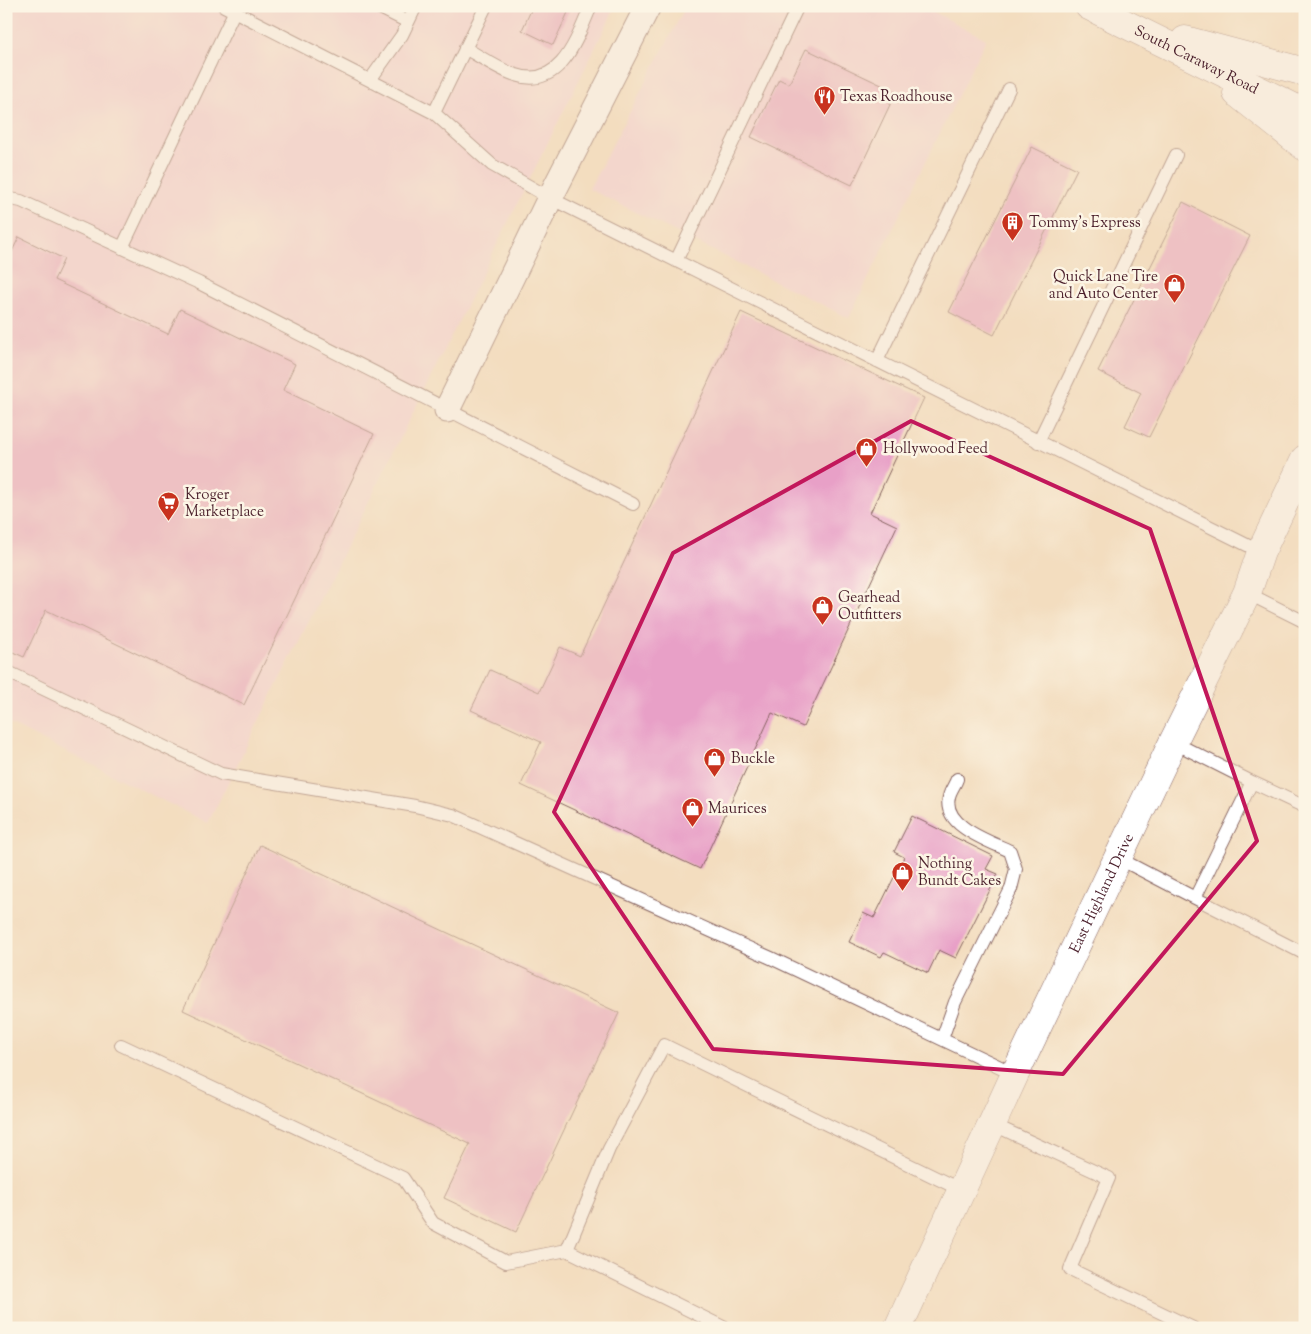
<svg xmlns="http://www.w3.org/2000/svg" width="1311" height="1334" viewBox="0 0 1311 1334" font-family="'Sorts Mill Goudy',serif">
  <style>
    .built { fill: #f4cfdc }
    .building { fill: #e8a0c7 }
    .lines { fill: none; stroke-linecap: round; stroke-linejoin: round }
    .service-casing { stroke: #85625f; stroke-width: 14 }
    .minor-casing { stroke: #85625f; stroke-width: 27 }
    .secondary-casing { stroke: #85625f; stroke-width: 29 }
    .primary-casing { stroke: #85625f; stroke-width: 29 }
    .service { stroke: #fff; stroke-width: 12 }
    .minor { stroke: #fff; stroke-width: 25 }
    .secondary { stroke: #fff; stroke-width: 28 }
    .primary { stroke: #fff; stroke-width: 28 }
    .marked { fill: none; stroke: #c2185b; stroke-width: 4; stroke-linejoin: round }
    .labels { text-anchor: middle; stroke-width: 5; stroke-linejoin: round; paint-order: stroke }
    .street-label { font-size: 15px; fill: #4a1f2b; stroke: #fcf5e5 }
    .poi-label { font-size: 15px; fill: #4a1f2b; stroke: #fcf5e5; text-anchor: start }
  </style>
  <rect width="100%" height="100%" fill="#fcf5e5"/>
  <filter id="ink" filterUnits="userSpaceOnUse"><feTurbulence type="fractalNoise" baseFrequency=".02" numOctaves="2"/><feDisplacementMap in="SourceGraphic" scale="10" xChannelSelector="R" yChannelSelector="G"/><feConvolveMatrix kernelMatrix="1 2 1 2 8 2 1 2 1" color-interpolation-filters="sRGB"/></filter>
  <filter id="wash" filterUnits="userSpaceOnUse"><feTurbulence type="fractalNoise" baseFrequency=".0096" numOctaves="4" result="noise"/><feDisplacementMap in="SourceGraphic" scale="20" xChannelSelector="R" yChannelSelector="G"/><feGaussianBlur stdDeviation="1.12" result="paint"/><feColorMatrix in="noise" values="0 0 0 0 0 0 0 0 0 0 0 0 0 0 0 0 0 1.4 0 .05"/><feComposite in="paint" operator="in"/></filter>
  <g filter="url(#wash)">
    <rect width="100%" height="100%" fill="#f3ddbf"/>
    <path class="built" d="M6 6H616L208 823 6 722Z
      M686 6H923L986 39 849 318 589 189Z"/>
    <g id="blocks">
      <path class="building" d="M533 6H571L553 45 522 30Z
        M806 49 896 92 852 185 751 137 779 79 789 84Z
        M1032 147 1077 169 994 335 949 312Z
        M1183 202 1250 236 1149 437 1125 426 1141 393 1098 371Z
        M19 237 64 259 54 280 168 334 180 309 295 364 283 390 374 434 244 705 46 610 24 657 6 649V259L8 260Z
        M741 312 924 398 870 513 897 526 803 727 772 713 700 869 521 785 541 742 471 710 490 670 539 692 560 647 580 656Z
        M912 816 993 856 986 869 998 874 956 958 939 950 928 973 884 952 881 957 849 942 863 913 874 918 904 857 894 852Z
        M260 845 619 1013 516 1232 444 1198 470 1144 183 1010Z"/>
    </g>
  </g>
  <g filter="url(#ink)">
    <use href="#blocks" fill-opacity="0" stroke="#85625f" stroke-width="1"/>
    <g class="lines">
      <defs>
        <path id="service" d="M224 6 434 113 492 165 550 198 1261 552
          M376 6 408 22
          M465 48C479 56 501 71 516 75 561 90 577 38 591 6
          M370 80 402 35 416 6
          M434 113 486 6
          M6 198 21 201 199 283 633 504
          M122 248 237 6
          M676 261 798 6
          M877 361 1009 89
          M1038 442 1176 155
          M1247 593 1305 622
          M6 671 221 774 415 806 453 815 771 958 1015 1074
          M1252 782 1305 807
          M1118 858 1195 898 1252 782 1173 742
          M1195 898 1305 954
          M942 1039 955 1002 1011 889 1016 869 1010 851C989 841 942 826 949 797 950 791 955 785 957 779
          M121 1045 403 1178 433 1223 506 1262 567 1250
          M992 1124 1109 1178 1070 1269 1193 1328
          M725 1328 567 1250 609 1149 664 1045 961 1190"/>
        <path id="minor" d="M447 410 550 198 648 6"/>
        <g id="secondary">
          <path id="s1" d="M1089 6 1305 113"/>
          <path d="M1185 40 1305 72"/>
          <path d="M1237 93 1305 147"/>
        </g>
        <g id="primary">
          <path id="s2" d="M898 1328 1015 1074 1173 742 1247 593 1261 552 1305 459"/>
        </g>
      </defs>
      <use href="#service" class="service-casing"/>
      <use href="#minor" class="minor-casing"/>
      <use href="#secondary" class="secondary-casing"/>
      <use href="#primary" class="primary-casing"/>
      <use href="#service" class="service"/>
      <use href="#minor" class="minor"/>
      <use href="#secondary" class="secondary"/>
      <use href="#primary" class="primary"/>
    </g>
  </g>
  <path d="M0 0H1311V1334H0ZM911 421 1150 529 1257 841 1063 1074 713 1049 554 812 673 553Z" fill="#f3ddbf" fill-opacity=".55" fill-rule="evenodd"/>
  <path class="marked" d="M911 421 1150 529 1257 841 1063 1074 713 1049 554 812 673 553Z"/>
  <defs>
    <symbol id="restaurant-pin" viewBox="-11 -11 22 30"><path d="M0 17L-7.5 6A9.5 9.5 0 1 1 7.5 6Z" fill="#c8321e" stroke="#fcf5e5"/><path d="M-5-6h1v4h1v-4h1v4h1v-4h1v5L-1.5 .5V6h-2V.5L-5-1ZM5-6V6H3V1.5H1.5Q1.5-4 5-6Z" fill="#fff"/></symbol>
    <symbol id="building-pin" viewBox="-11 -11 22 30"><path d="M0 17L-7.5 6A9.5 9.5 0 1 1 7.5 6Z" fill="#c8321e" stroke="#fcf5e5"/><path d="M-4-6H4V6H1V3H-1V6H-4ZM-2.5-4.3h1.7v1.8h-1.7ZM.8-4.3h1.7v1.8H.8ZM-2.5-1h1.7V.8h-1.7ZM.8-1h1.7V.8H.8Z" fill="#fff"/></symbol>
    <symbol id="shop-pin" viewBox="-11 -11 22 30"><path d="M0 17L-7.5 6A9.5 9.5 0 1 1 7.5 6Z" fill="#c8321e" stroke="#fcf5e5"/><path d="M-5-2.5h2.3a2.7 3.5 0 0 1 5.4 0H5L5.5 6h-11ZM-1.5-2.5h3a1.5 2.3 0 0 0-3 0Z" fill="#fff"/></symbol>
    <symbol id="supermarket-pin" viewBox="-11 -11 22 30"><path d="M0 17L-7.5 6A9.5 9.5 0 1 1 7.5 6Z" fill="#c8321e" stroke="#fcf5e5"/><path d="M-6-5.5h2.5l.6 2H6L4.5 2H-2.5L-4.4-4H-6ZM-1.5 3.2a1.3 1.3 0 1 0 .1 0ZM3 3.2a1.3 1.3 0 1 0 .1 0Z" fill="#fff"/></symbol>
  </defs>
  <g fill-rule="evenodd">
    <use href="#restaurant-pin" x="812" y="84" width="25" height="34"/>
    <use href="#building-pin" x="1000" y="210" width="25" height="34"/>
    <use href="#shop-pin" x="1162" y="272" width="25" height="34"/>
    <use href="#shop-pin" x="854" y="436" width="25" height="34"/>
    <use href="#supermarket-pin" x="156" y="490" width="25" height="34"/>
    <use href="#shop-pin" x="810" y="594" width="25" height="34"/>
    <use href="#shop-pin" x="702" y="746" width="25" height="34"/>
    <use href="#shop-pin" x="680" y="796" width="25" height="34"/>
    <use href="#shop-pin" x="890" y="860" width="25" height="34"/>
  </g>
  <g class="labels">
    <g class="street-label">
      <text dy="5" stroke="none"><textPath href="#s1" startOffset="120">South Caraway Road</textPath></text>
      <text dy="5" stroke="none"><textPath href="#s2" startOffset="480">East Highland Drive</textPath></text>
    </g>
    <g class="poi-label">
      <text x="840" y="101">Texas Roadhouse</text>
      <text x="1029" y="227">Tommy's Express</text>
      <text x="1158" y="281" text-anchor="end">Quick Lane Tire<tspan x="1158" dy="17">and Auto Center</tspan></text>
      <text x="883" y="453">Hollywood Feed</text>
      <text x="185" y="499">Kroger<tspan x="185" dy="17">Marketplace</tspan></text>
      <text x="838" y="602">Gearhead<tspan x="838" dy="17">Outfitters</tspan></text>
      <text x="731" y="763">Buckle</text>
      <text x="708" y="813">Maurices</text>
      <text x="918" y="868">Nothing<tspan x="918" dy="17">Bundt Cakes</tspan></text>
    </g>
  </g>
  <rect width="1311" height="1334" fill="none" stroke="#fcf5e5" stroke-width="25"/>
</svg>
